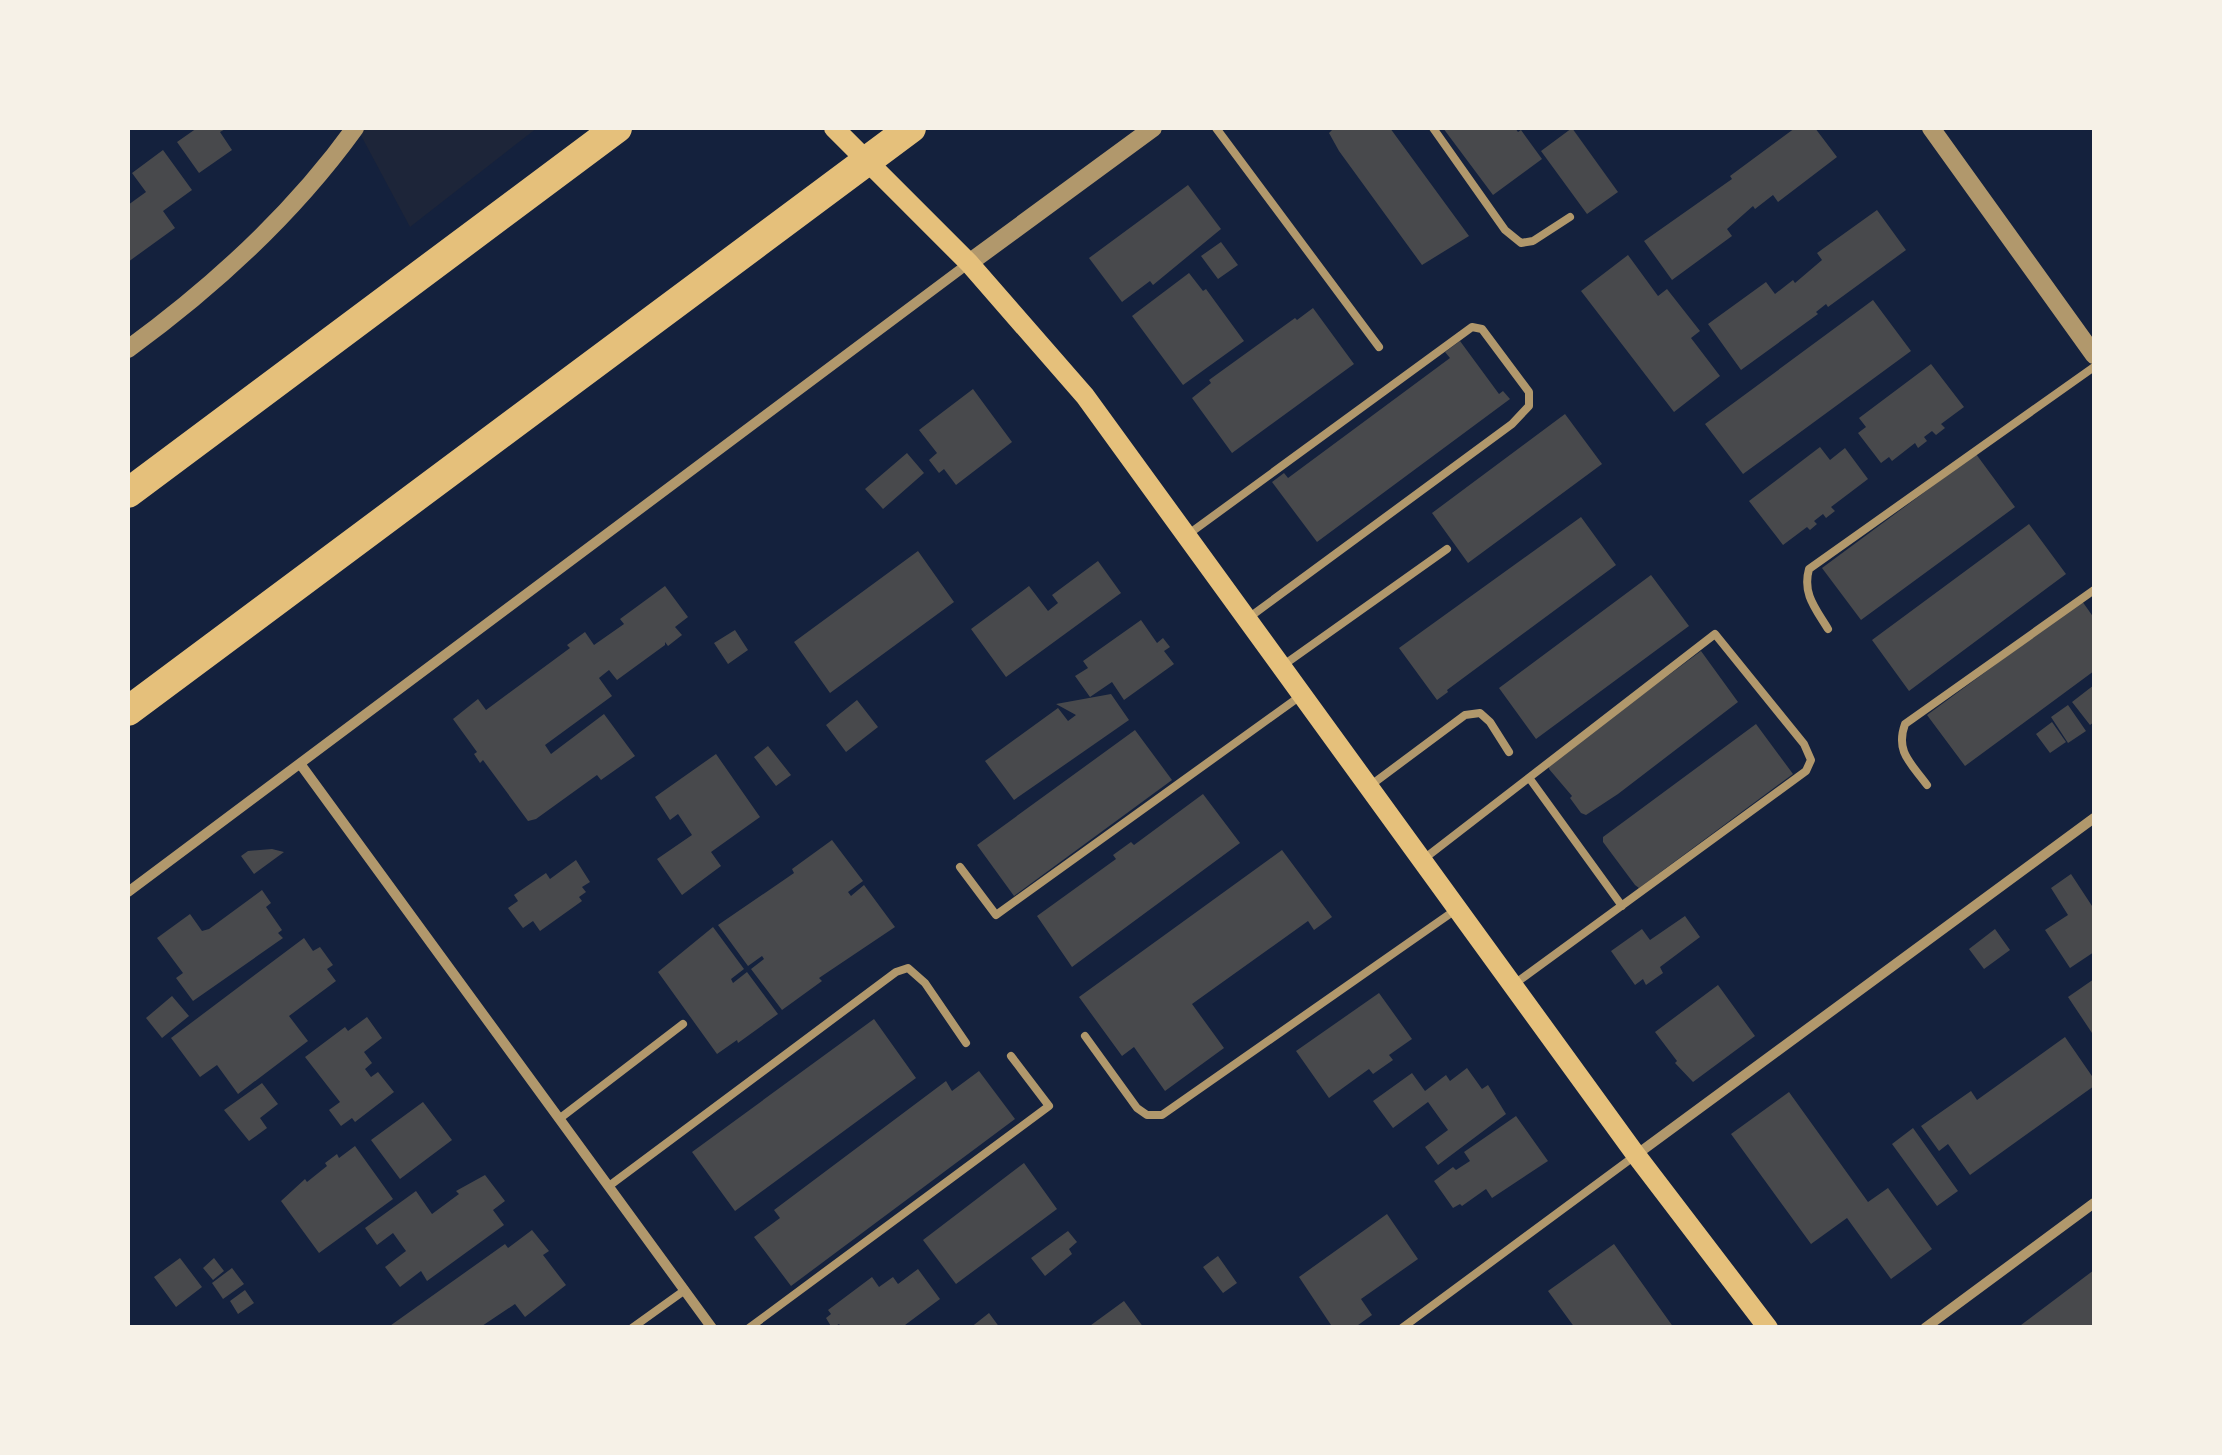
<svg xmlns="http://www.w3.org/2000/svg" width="2222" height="1455" viewBox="0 0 2222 1455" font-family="Karla,sans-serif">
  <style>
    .green { fill: #1d2539 }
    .building { fill: #48494c }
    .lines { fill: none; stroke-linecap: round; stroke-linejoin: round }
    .service { stroke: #b1986c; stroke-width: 8 }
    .minor { stroke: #b1986c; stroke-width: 10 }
    .tertiary { stroke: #b1986c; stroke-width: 18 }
    .secondary { stroke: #e5c07b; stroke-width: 20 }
    .motorway { stroke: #e5c07b; stroke-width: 30 }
  </style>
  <rect width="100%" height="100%" fill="#14213d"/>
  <path class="green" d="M357 128H537L410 227Z"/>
  <path class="building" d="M197 128H227L220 132 232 150 199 173 177 142Z
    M1334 128H1390L1469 236 1422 265 1339 151 1329 133Z
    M1443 128H1515L1518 132 1521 130 1542 159 1493 195Z
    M1572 128 1618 192 1587 214 1541 151Z
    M1795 128H1815L1837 157 1778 202 1773 195 1755 209 1753 206 1727 229 1732 236 1672 280 1644 241 1732 179 1730 176Z
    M163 150 192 190 163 211 175 228 128 262V205L146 192 132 173Z
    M1188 185 1221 229 1153 285 1150 281 1122 302 1089 258Z
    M1877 210 1906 250 1828 307 1826 304 1816 312 1818 314 1741 370 1708 324 1766 282 1775 294 1793 280 1795 283 1822 260 1817 253Z
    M1221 242 1238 265 1218 279 1201 256Z
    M1628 255 1658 296 1667 289 1700 331 1691 338 1720 376 1674 412 1581 291Z
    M1189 273 1203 291 1206 289 1244 341 1183 385 1132 316Z
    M1873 300 1911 351 1743 474 1705 424Z
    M1313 308 1354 364 1232 453 1192 398 1211 383 1209 380 1295 318 1297 320Z
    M1460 341 1499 394 1503 391 1510 399 1317 542 1272 482 1284 473 1288 478 1450 358 1445 352Z
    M1931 364 1964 407 1941 424 1945 428 1936 435 1932 431 1924 437 1927 441 1918 448 1915 443 1892 461 1889 457 1881 463 1858 433 1866 427 1859 418Z
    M973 389 1012 442 956 485 944 469 939 473 929 460 937 453 919 430Z
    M1565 414 1602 464 1468 563 1432 513Z
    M1820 447 1830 460 1845 448 1868 479 1831 507 1835 511 1826 518 1823 514 1814 521 1817 524 1810 530 1807 527 1783 545 1749 501Z
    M907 453 924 473 883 509 865 489Z
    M1976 454 2015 507 1861 620 1822 568Z
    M1581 517 1616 565 1447 690 1448 692 1437 700 1399 648Z
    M2029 524 2066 574 1909 691 1872 640Z
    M918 551 954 602 830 693 794 642Z
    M1098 561 1121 593 1006 677 971 629 1029 586 1048 611 1058 603 1052 595Z
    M1651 575 1689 626 1536 739 1499 688Z
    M665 586 688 617 675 627 682 635 668 646 665 642V645L617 680 609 670 599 678 612 696 545 745 551 754 604 714 635 756 601 780 597 775 536 819 528 821 483 760 480 763 474 754 477 752 453 719 478 699 486 710 570 648 567 645 585 632 594 645 624 624 620 619Z
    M2082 601 2094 618V671L1965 766 1927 715Z
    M1141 620 1157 643 1163 638 1170 647 1164 651 1174 664 1124 700 1112 682 1090 697 1075 676 1088 668 1083 661Z
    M735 630 748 650 728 664 714 643Z
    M1701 651 1738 702 1618 794 1586 815 1581 813 1570 798 1572 796 1549 769V764Z
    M2094 685V722L2090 725 2072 702Z
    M1111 694 1129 720 1014 800 985 761 1058 708 1068 721 1076 715 1056 704Z
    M857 700 878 727 846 752 826 725Z
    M2068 705 2086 731 2068 743 2051 717Z
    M2052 722 2066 742 2050 753 2036 734Z
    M1756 724 1793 774 1639 888 1635 885 1603 842V837Z
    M1135 730 1172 780 1014 896 977 845Z
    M768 746 791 775 776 786 754 757Z
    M716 754 760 817 711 852 721 866 682 895 657 859 692 835 678 814 670 820 655 797Z
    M1203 794 1240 843 1072 967 1037 916 1116 859 1113 855 1131 842 1134 845Z
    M832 840 863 881 848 892 851 896 864 885 895 927 819 978 822 981 782 1010 751 969 764 959 762 956 748 966 718 925 794 873 792 869Z
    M272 849 284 852 254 874 241 856 248 851Z
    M1282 850 1332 917 1314 930 1308 921 1192 1004 1224 1048 1165 1091 1134 1047 1122 1056 1079 997Z
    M576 860 590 882 582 887 586 892 579 897 582 901 540 931 533 921 523 928 508 908 518 901 514 895 546 873 550 879Z
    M2071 874 2094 909V952L2070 968 2045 930 2068 915 2051 888Z
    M262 890 271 903 266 907 282 930 278 933 283 938 193 1001 176 978 183 973 157 938 190 914 202 931 209 929Z
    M1685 916 1700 937 1660 967 1663 973 1646 985 1643 979 1635 985 1611 951 1642 929 1650 940Z
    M713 927 744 969 731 979 733 983 747 972 778 1014 738 1043 737 1040 717 1054 658 972Z
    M1995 929 2010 950 1984 969 1969 949Z
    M304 938 313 951 320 947 333 965 327 969 336 981 289 1016 308 1041 238 1094 217 1065 200 1077 171 1038Z
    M2094 979V1036L2068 997Z
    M1718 985 1755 1036 1693 1082 1675 1063 1677 1061 1655 1032Z
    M1379 993 1412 1039 1389 1055 1393 1060 1373 1074 1369 1069 1329 1098 1296 1051Z
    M172 996 189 1016 162 1038 146 1018Z
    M367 1017 382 1038 364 1052 372 1063 365 1069 371 1077 378 1072 394 1092 355 1122 352 1118 341 1126 329 1110 340 1102 305 1057 345 1027 348 1031Z
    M874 1019 916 1078 735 1211 692 1152Z
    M2065 1037 2094 1079V1086L1970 1175 1948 1144 1939 1151 1921 1126 1971 1091 1977 1100Z
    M1467 1068 1482 1089 1488 1085 1506 1114 1438 1165 1425 1147 1448 1130 1428 1102 1393 1128 1373 1101 1412 1073 1425 1091 1446 1075 1450 1081Z
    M979 1071 1015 1119 791 1286 754 1237 780 1218 774 1210 946 1081 952 1091Z
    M262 1083 278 1104 260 1118 267 1128 249 1141 224 1110Z
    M1789 1092 1868 1202 1888 1188 1932 1249 1891 1279 1847 1218 1811 1244 1731 1134Z
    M423 1102 452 1140 400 1179 371 1140Z
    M1516 1116 1548 1161 1492 1198 1486 1189 1462 1206 1460 1204 1453 1208 1434 1181 1453 1167 1456 1170 1470 1161 1464 1152Z
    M1913 1128 1958 1191 1937 1206 1892 1144Z
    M355 1146 393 1199 319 1253 281 1201 305 1179 307 1182 327 1166 325 1163 337 1154 339 1158Z
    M1024 1163 1057 1209 956 1284 923 1240Z
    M485 1175 505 1201 493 1210 504 1225 427 1281 421 1271 400 1287 385 1267 406 1251 393 1233 377 1245 365 1228 416 1191 432 1214 459 1194 456 1191Z
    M1387 1214 1418 1259 1361 1299 1372 1315 1354 1328H1333L1299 1277Z
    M532 1230 549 1251 543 1255 566 1285 525 1317 515 1304 479 1328H387L505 1244 508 1248Z
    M1068 1231 1077 1242 1069 1249 1072 1254 1045 1276 1031 1258Z
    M1614 1244 1674 1328H1575L1548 1291Z
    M1218 1256 1237 1283 1223 1293 1203 1267Z
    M180 1258 202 1287 176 1307 154 1277Z
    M214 1258 224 1271 213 1280 203 1268Z
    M232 1268 244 1284 223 1299 212 1283Z
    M918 1269 940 1299 901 1328H842L839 1324 832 1328 826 1318 831 1314 828 1310 872 1277 879 1287 893 1277 898 1284Z
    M2094 1270V1328H2017Z
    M245 1290 254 1303 238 1314 230 1301Z
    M1124 1301 1144 1328H1087Z
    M989 1313 1000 1328H970Z"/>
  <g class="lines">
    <path class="service" d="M1216 128 1379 347
      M1433 128 1505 230 1521 243 1533 241 1570 217
      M1190 533 1472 327 1482 329 1529 392V406L1512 424 1247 619
      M1828 629C1816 609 1802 594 1809 569L2094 367
      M1285 664 1447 549
      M1530 779 1622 906
      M1371 785 1465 715 1480 713 1490 722 1509 752
      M1927 785C1911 763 1895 752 1905 724L2094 590
      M1425 858 1715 634 1804 744 1811 760 1806 771 1513 985
      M960 867 996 915 1299 697
      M1085 1036 1137 1108 1147 1115H1162L1454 911
      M559 1119 683 1024
      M609 1186 896 972 908 968 925 983 966 1043
      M632 1328 685 1290
      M749 1328 1049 1106 1011 1056
      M1402 1328 1636 1155"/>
    <path class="minor" d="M301 765 712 1328
      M128 892 969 263
      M1636 1155 2094 818
      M1925 1328 2094 1203"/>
    <path class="tertiary" d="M1931 128 2094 355
      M969 263 1153 128
      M128 349C213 287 293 214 355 128"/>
    <path class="secondary" d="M834 128 969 263 1085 396 1636 1155 1768 1328"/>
    <path class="motorway" d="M128 493 617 128
      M128 711 911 128"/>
  </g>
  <rect width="2222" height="1455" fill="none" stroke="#f6f1e7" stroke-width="260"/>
</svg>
